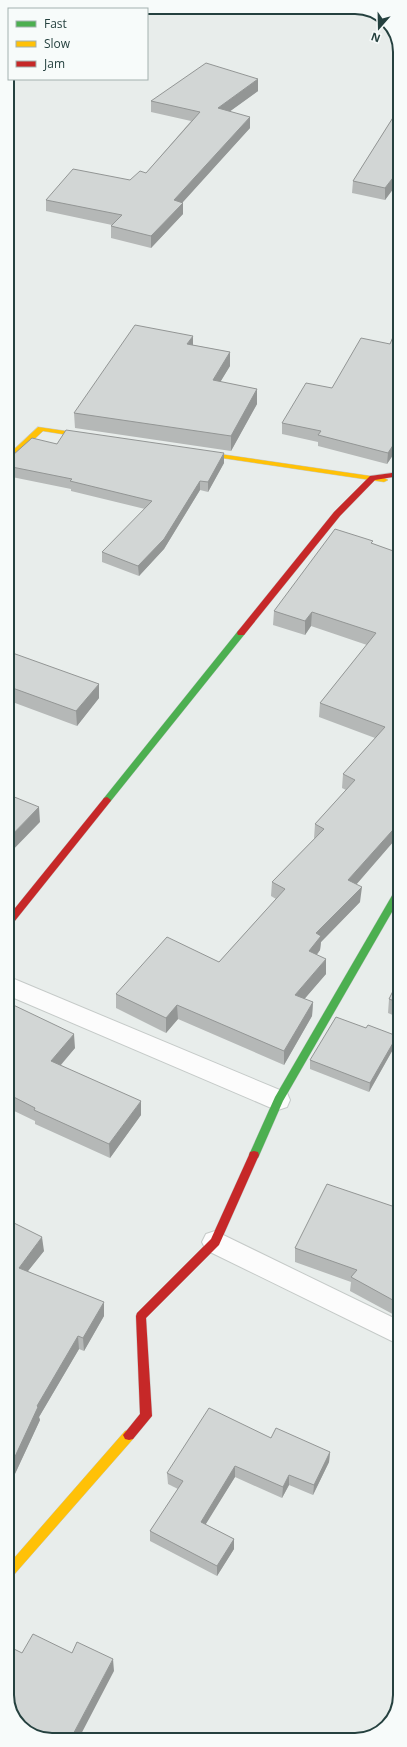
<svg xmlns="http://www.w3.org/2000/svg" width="407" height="1747" viewBox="0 0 407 1747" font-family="'Open Sans',sans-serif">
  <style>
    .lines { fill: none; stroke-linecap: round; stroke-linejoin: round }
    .street-casing { stroke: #c5cac8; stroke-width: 2 }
    .fast-casing { stroke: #c4cac9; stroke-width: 1 }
    .slow-casing { stroke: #c4cac9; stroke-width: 1 }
    .jam-casing { stroke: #c4cac9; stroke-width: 1 }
    .street { fill: #fcfcfc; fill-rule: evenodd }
    .fast { fill: #4caf50; fill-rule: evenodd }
    .slow { fill: #ffc107; fill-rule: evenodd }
    .jam { fill: #c62828; fill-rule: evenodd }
    .wall { fill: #b5b8b7 }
    .shaded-wall { fill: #939695 }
    .building { fill: #d2d6d5; stroke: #939695 }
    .rim { fill: none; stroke: #25413f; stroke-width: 2 }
  </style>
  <rect width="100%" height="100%" fill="#e8edeb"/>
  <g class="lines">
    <defs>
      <path id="street" d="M7 976 287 1093 290 1100 287 1107 278 1110 269 1107 7 995Z
        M215 1231 400 1321V1345L206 1250 202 1242 206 1234Z"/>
      <path id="fast" d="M241 630 245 633 244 635 110 802H104L103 800 104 798 238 631Z
        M400 886V898L283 1101 258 1158 254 1159 250 1158 249 1155 275 1097 397 887Z"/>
      <path id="slow" d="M38 427 93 435 97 437 93 439 43 431 10 462H7V456Z
        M192 450 384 478 388 480 384 482 195 454H192Z
        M129 1430 133 1431 135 1435 133 1439 12 1577 8 1578V1565L125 1431Z"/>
      <path id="jam" d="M399 472V476L375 480 340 516 244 635H238L237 633 238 631 334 512 370 476Z
        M107 797 111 800 110 802 10 927 7 928V918L104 798Z
        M254 1151 258 1152 259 1155 219 1245 146 1318 152 1416 133 1439 129 1440 125 1439 123 1435 140 1414 136 1316 137 1313 211 1239 249 1155 250 1152Z"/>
    </defs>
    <use href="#street" class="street-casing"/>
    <use href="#fast" class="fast-casing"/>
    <use href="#slow" class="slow-casing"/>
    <use href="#jam" class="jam-casing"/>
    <use href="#street" class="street"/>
    <use href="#fast" class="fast"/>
    <use href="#slow" class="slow"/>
    <use href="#jam" class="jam"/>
  </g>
  <path class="wall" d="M258 79V91L230 111 250 128 182 202 183 203V214L151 248 111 238V226L112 225 46 211V200L130 180 146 173 191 121 151 112V101Z
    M399 108V181L385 200 352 193 353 181Z
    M399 323V446L387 464 318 446V442L282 434V423L332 388 390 344Z
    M193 345 230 352V366L220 382 257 389V404L231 451 75 428 74 413Z
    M224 453V463L208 492 200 490 164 549 139 576 102 562V552L145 509 71 491V489L7 476V456L13 455Z
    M373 544 399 553 400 834 356 885 360 902 321 942 320 950 317 955 326 974 304 999 313 1002 312 1016 284 1065 178 1019 166 1033 116 1008V994L219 962 276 899 271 896 272 882 314 839 315 824 346 790 342 788 343 774 375 738 319 717 320 703 367 645 311 626 305 635 273 625 274 611Z
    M7 651 99 698 77 726 7 700Z
    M400 977V1018L388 1013 389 999Z
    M7 1002 75 1048 61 1065 141 1115 110 1158 35 1124V1121L8 1108Z
    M396 1044 369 1092 310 1069V1060Z
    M400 1203V1318L350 1291 351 1282 295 1262V1248L398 1208Z
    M8 1220 44 1251 28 1271 104 1316 84 1351 79 1349 39 1417 40 1420 14 1476 8 1475Z
    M271 1438 330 1452 329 1462 313 1495 289 1485 282 1498 235 1477 205 1524 234 1539V1549L217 1576 150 1541V1531L178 1489 168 1484 167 1473Z"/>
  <path class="shaded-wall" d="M258 79V91L218 120V108Z
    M250 117V128L174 212V200Z
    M399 170V181L385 200V188Z
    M183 203V214L151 248V236Z
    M193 336V350L187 344Z
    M230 352V366L213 394V380Z
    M257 389V404L231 451V436Z
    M399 436V446L387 464 388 453Z
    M224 453V463L208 492V482Z
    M200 481V490L164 549 139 576 138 566Z
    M312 612 311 626 305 635V621Z
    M99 684V698L77 726 76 711Z
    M39 807 40 822 7 856V840Z
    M400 822V834L347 895 348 880Z
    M362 887 360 902 321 942 320 950 308 965 309 951 316 933Z
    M326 959V974L295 1010V995Z
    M313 1002 312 1016 284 1065V1051Z
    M177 1005 178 1019 166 1033V1018Z
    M74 1034 75 1048 52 1075 51 1061Z
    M397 1036 396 1044 369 1092 370 1083Z
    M141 1101V1115L110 1158 109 1144Z
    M42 1237 44 1251 20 1281 19 1268Z
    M104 1302V1316L84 1351 83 1338Z
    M78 1336 79 1349 39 1417 40 1420 14 1476 12 1463 37 1406Z
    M330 1452 329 1462 313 1495 314 1485Z
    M235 1466V1477L201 1532V1522Z
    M289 1475V1485L282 1498 283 1487Z
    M234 1539V1549L217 1576V1566Z
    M113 1659 114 1671 78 1740H70Z"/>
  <path class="building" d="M206 63 258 79 218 108 250 117 174 200 183 203 151 236 111 226 122 215 46 200 73 169 130 180 140 171 146 173 200 112 151 101Z
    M399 108V170L385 188 353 181Z
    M399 323V436L388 453 318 435 321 431 282 423 306 383 332 388 361 338 390 344Z
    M135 325 193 336 187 344 230 352 213 380 257 389 231 436 74 413Z
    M66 430 224 453 208 482 200 481 164 539 138 566 102 552 152 501 70 481 72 479 7 466V456L13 455 32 438 57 444Z
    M335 529 373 541 371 543 399 553 400 822 348 880 362 887 316 933 321 936 309 951 326 959 295 995 313 1002 284 1051 177 1005 166 1018 116 994 167 937 219 962 285 889 272 882 324 829 315 824 355 780 343 774 385 727 320 703 376 633 312 612 305 621 274 611Z
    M7 651 99 684 76 711 7 686Z
    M7 794 39 807 7 840Z
    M400 977V1003L389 999Z
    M7 1002 74 1034 51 1061 141 1101 109 1144 34 1110 35 1108 8 1094Z
    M336 1017 366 1028 368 1025 397 1036 370 1083 310 1060Z
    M327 1184 398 1208 400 1203V1304L351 1277 357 1270 295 1248Z
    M8 1220 42 1237 19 1268 104 1302 83 1338 78 1336 37 1406 38 1407 12 1463H8Z
    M209 1408 271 1438 276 1428 330 1452 314 1485 289 1475 283 1487 235 1466 201 1522 234 1539 217 1566 150 1531 183 1481 167 1473Z
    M33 1634 72 1653 77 1642 113 1659 70 1740H46L22 1729 8 1704V1646L22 1653Z"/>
  <path d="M0 0H407V1747H0ZM52 14H355A38 38 0 0 1 393 52V1695A38 38 0 0 1 355 1733H52A38 38 0 0 1 14 1695V52A38 38 0 0 1 52 14Z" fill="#f7fbfa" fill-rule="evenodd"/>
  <path class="rim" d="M52 14H355A38 38 0 0 1 393 52V1695A38 38 0 0 1 355 1733H52A38 38 0 0 1 14 1695V52A38 38 0 0 1 52 14Z"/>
  <rect x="8" y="8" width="140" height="72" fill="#f7fbfa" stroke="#a3b1af"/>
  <rect x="16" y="21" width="20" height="6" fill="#4caf50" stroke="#a3b1af"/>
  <text x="44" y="28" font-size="12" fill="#25413f">Fast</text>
  <rect x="16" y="41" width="20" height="6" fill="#ffc107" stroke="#a3b1af"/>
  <text x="44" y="48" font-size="12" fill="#25413f">Slow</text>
  <rect x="16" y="61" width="20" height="6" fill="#c62828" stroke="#a3b1af"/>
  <text x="44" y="68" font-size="12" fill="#25413f">Jam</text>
  <g transform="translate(379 28) rotate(200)" stroke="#f7fbfa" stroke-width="3" paint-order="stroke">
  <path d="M0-3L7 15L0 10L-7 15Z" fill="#25413f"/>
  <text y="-6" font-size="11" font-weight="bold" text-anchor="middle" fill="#25413f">N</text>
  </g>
</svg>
